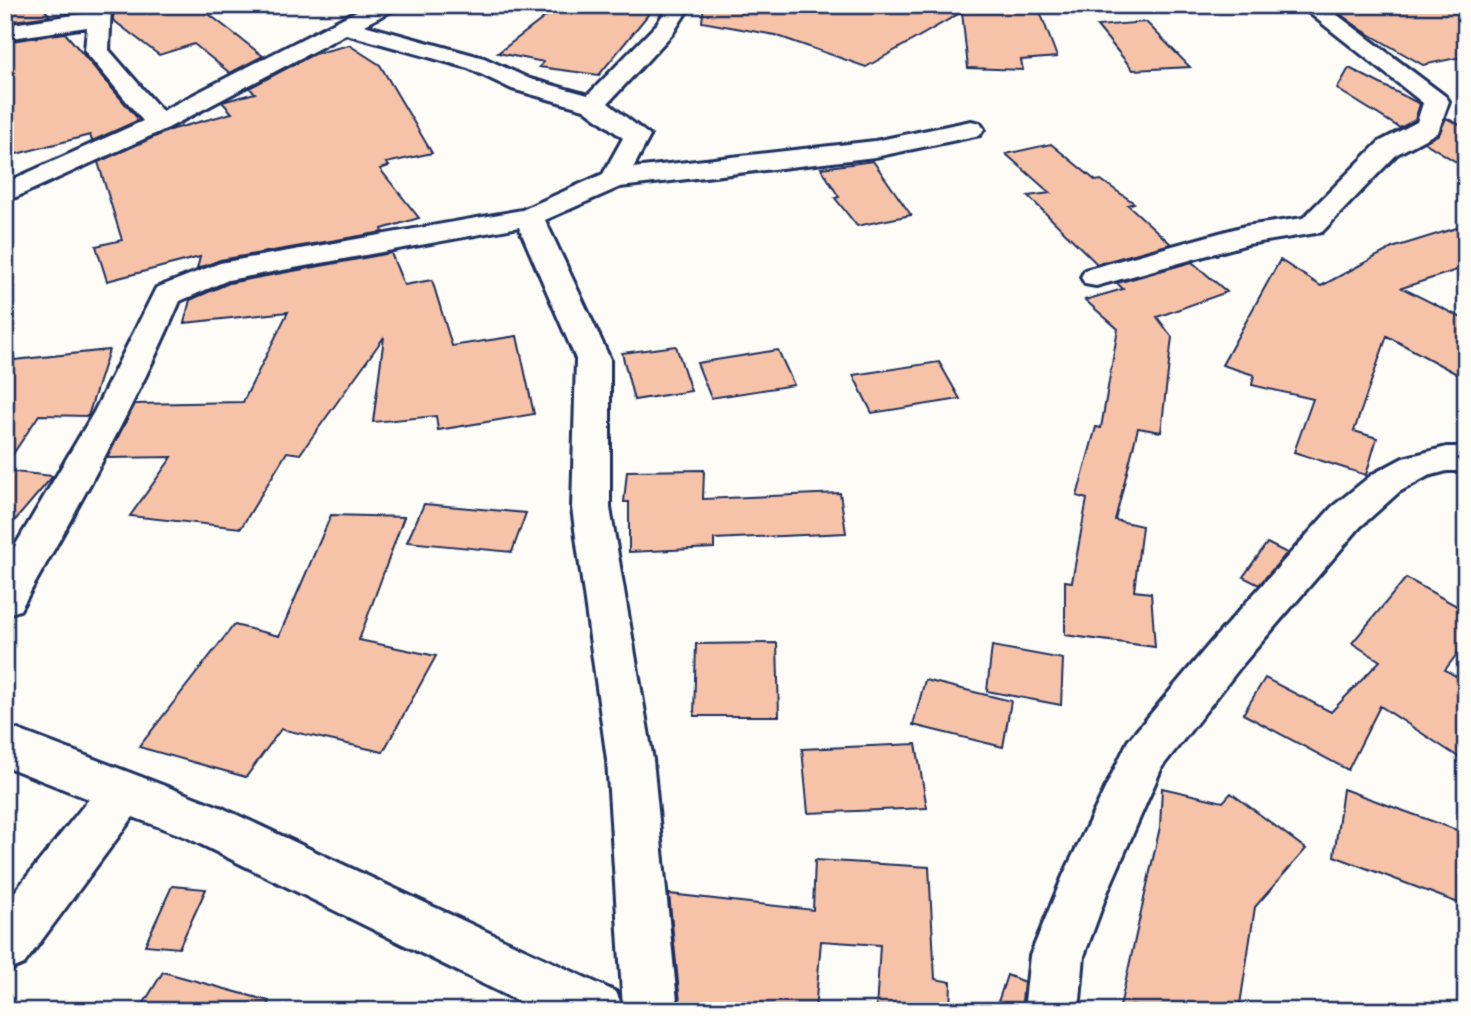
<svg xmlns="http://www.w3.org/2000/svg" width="1471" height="1016" viewBox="0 0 1471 1016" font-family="'Shantell Sans',sans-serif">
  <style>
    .building { fill: #f7c3a8; stroke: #1b2f5e; stroke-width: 2 }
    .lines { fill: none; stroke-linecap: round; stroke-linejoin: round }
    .street-casing { stroke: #1b2f5e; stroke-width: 6 }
    .street { fill: #fdfcf7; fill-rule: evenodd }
  </style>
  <rect width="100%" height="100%" fill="#fdfcf7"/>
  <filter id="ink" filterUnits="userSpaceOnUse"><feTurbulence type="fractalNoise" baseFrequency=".0143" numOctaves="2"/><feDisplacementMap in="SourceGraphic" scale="14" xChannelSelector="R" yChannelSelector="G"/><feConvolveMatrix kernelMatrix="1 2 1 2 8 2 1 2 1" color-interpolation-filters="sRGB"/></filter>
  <g filter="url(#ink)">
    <path class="building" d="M5 5H41L50 16 5 22Z
      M114 5H197L263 56 230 73 194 44 159 55 113 20Z
      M561 5H656L599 75 539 67 544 62 498 53Z
      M704 5H974L968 9H1039L1057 57 1021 60 1023 70 968 68 962 12 866 67 775 35 702 22Z
      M1383 5H1466V56L1423 65 1362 30 1340 14Z
      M1146 22 1190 67 1133 70 1097 26Z
      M65 33 139 120 92 141 90 135 5 157V42Z
      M349 45 380 65 432 153 386 163 389 166 380 169 419 218 382 229 383 232 220 260 197 269 200 257 107 281 96 246 122 240 98 162 170 130 232 113 222 102 255 93 249 88 314 54Z
      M1349 68 1420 104 1415 120 1400 128 1337 89Z
      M1446 118 1466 128V168L1424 142 1439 134Z
      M1051 144 1096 181 1101 180 1134 203 1128 205 1171 244 1097 264 1028 196 1050 193 1006 154Z
      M873 161 911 215 857 226 835 198 839 197 821 168Z
      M1466 225V267L1402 288 1466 320V379L1387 336 1354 431 1377 438 1366 475 1294 452 1313 399 1252 385 1254 375 1222 365 1280 260 1321 286 1392 248Z
      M391 253 404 285 432 280 452 346 517 336 534 414 438 430 436 416 373 422 384 337 300 454 287 452 241 528 130 516 172 457 107 458 135 404 243 402 288 312 184 323 190 300 229 283Z
      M1192 262 1227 292 1157 317 1172 337 1161 432 1138 428 1115 520 1142 526 1134 591 1151 593 1155 647 1065 635V581L1072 582 1087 499 1077 496 1096 427 1101 428 1118 329 1085 300 1123 289 1117 283Z
      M676 346 691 391 634 400 622 353Z
      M109 350 88 416 39 415 5 466V361Z
      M778 350 794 385 711 398 697 363Z
      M939 362 960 399 872 413 853 375Z
      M704 470 703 499 840 493 846 533 714 539V548L629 552V502H624L627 471Z
      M5 471 53 476 5 532Z
      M424 504 526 513 512 552 407 542Z
      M331 515 404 517 359 640 436 656 383 752 281 729 246 777 139 747 234 625 279 636Z
      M1267 543 1287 553 1259 585 1243 577Z
      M1406 578 1466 611V642L1445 670 1466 682V762L1380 706 1348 770 1243 714 1265 678 1331 712 1380 661 1352 643Z
      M777 643 779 716H694L696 644Z
      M992 646 1063 659 1061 705 987 691Z
      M925 680 1011 701 1003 747 913 725Z
      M916 744 927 808 808 813 802 749Z
      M1162 788 1223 802 1231 793 1306 849 1255 907 1239 1011H1119L1160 827Z
      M1343 789 1465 833 1461 904 1334 856Z
      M815 860 929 867 935 979 951 982 950 1011H876L880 945 821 941 815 1011H754L680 1002 669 894 813 910Z
      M172 886 206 889 179 948 145 945Z
      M163 972 269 1001 268 1011H139Z
      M1007 975 1024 982 1021 1011H995Z"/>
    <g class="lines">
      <defs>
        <path id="street" d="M89 5H111L109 50 162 111 368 5H396L393 10 364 25 484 58 530 79 588 95 657 24 669 5H691L673 33 608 103 650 136 633 168 875 141 971 121 980 123 984 129 980 135 875 157 620 187 545 220 610 359V508L653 760 678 1011H538L186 837 133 817 24 964 5 972V904L89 799 5 766V725L220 807 616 992 623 1008 607 760 572 508 576 359 519 227 228 280 180 301C134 408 77 509 20 610L5 615V563L94 412 156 288 220 263 522 210 603 174 623 138 584 109 512 89 468 68 346 34 168 128 5 202V183L143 121 85 51 87 27 5 39V25L88 13Z
          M1299 5H1324L1445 96 1449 101 1438 132 1397 154 1322 232 1248 244 1096 286 1085 284 1081 277 1085 270 1245 226 1303 218 1379 142 1417 122 1423 103Z
          M1447 447H1466V471H1447L1428 476 1399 492 1360 527 1242 665 1162 767 1107 893 1084 956 1079 1011H1024L1030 956 1063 876 1128 741 1212 641 1332 507 1373 474 1403 458Z"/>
      </defs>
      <use href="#street" class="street-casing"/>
      <use href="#street" class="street"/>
    </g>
  </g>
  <rect width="1471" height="1016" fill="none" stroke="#fdfcf7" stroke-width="28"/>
  <rect x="14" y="14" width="1443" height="988" fill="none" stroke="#1b2f5e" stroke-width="2.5" filter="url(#ink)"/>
</svg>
